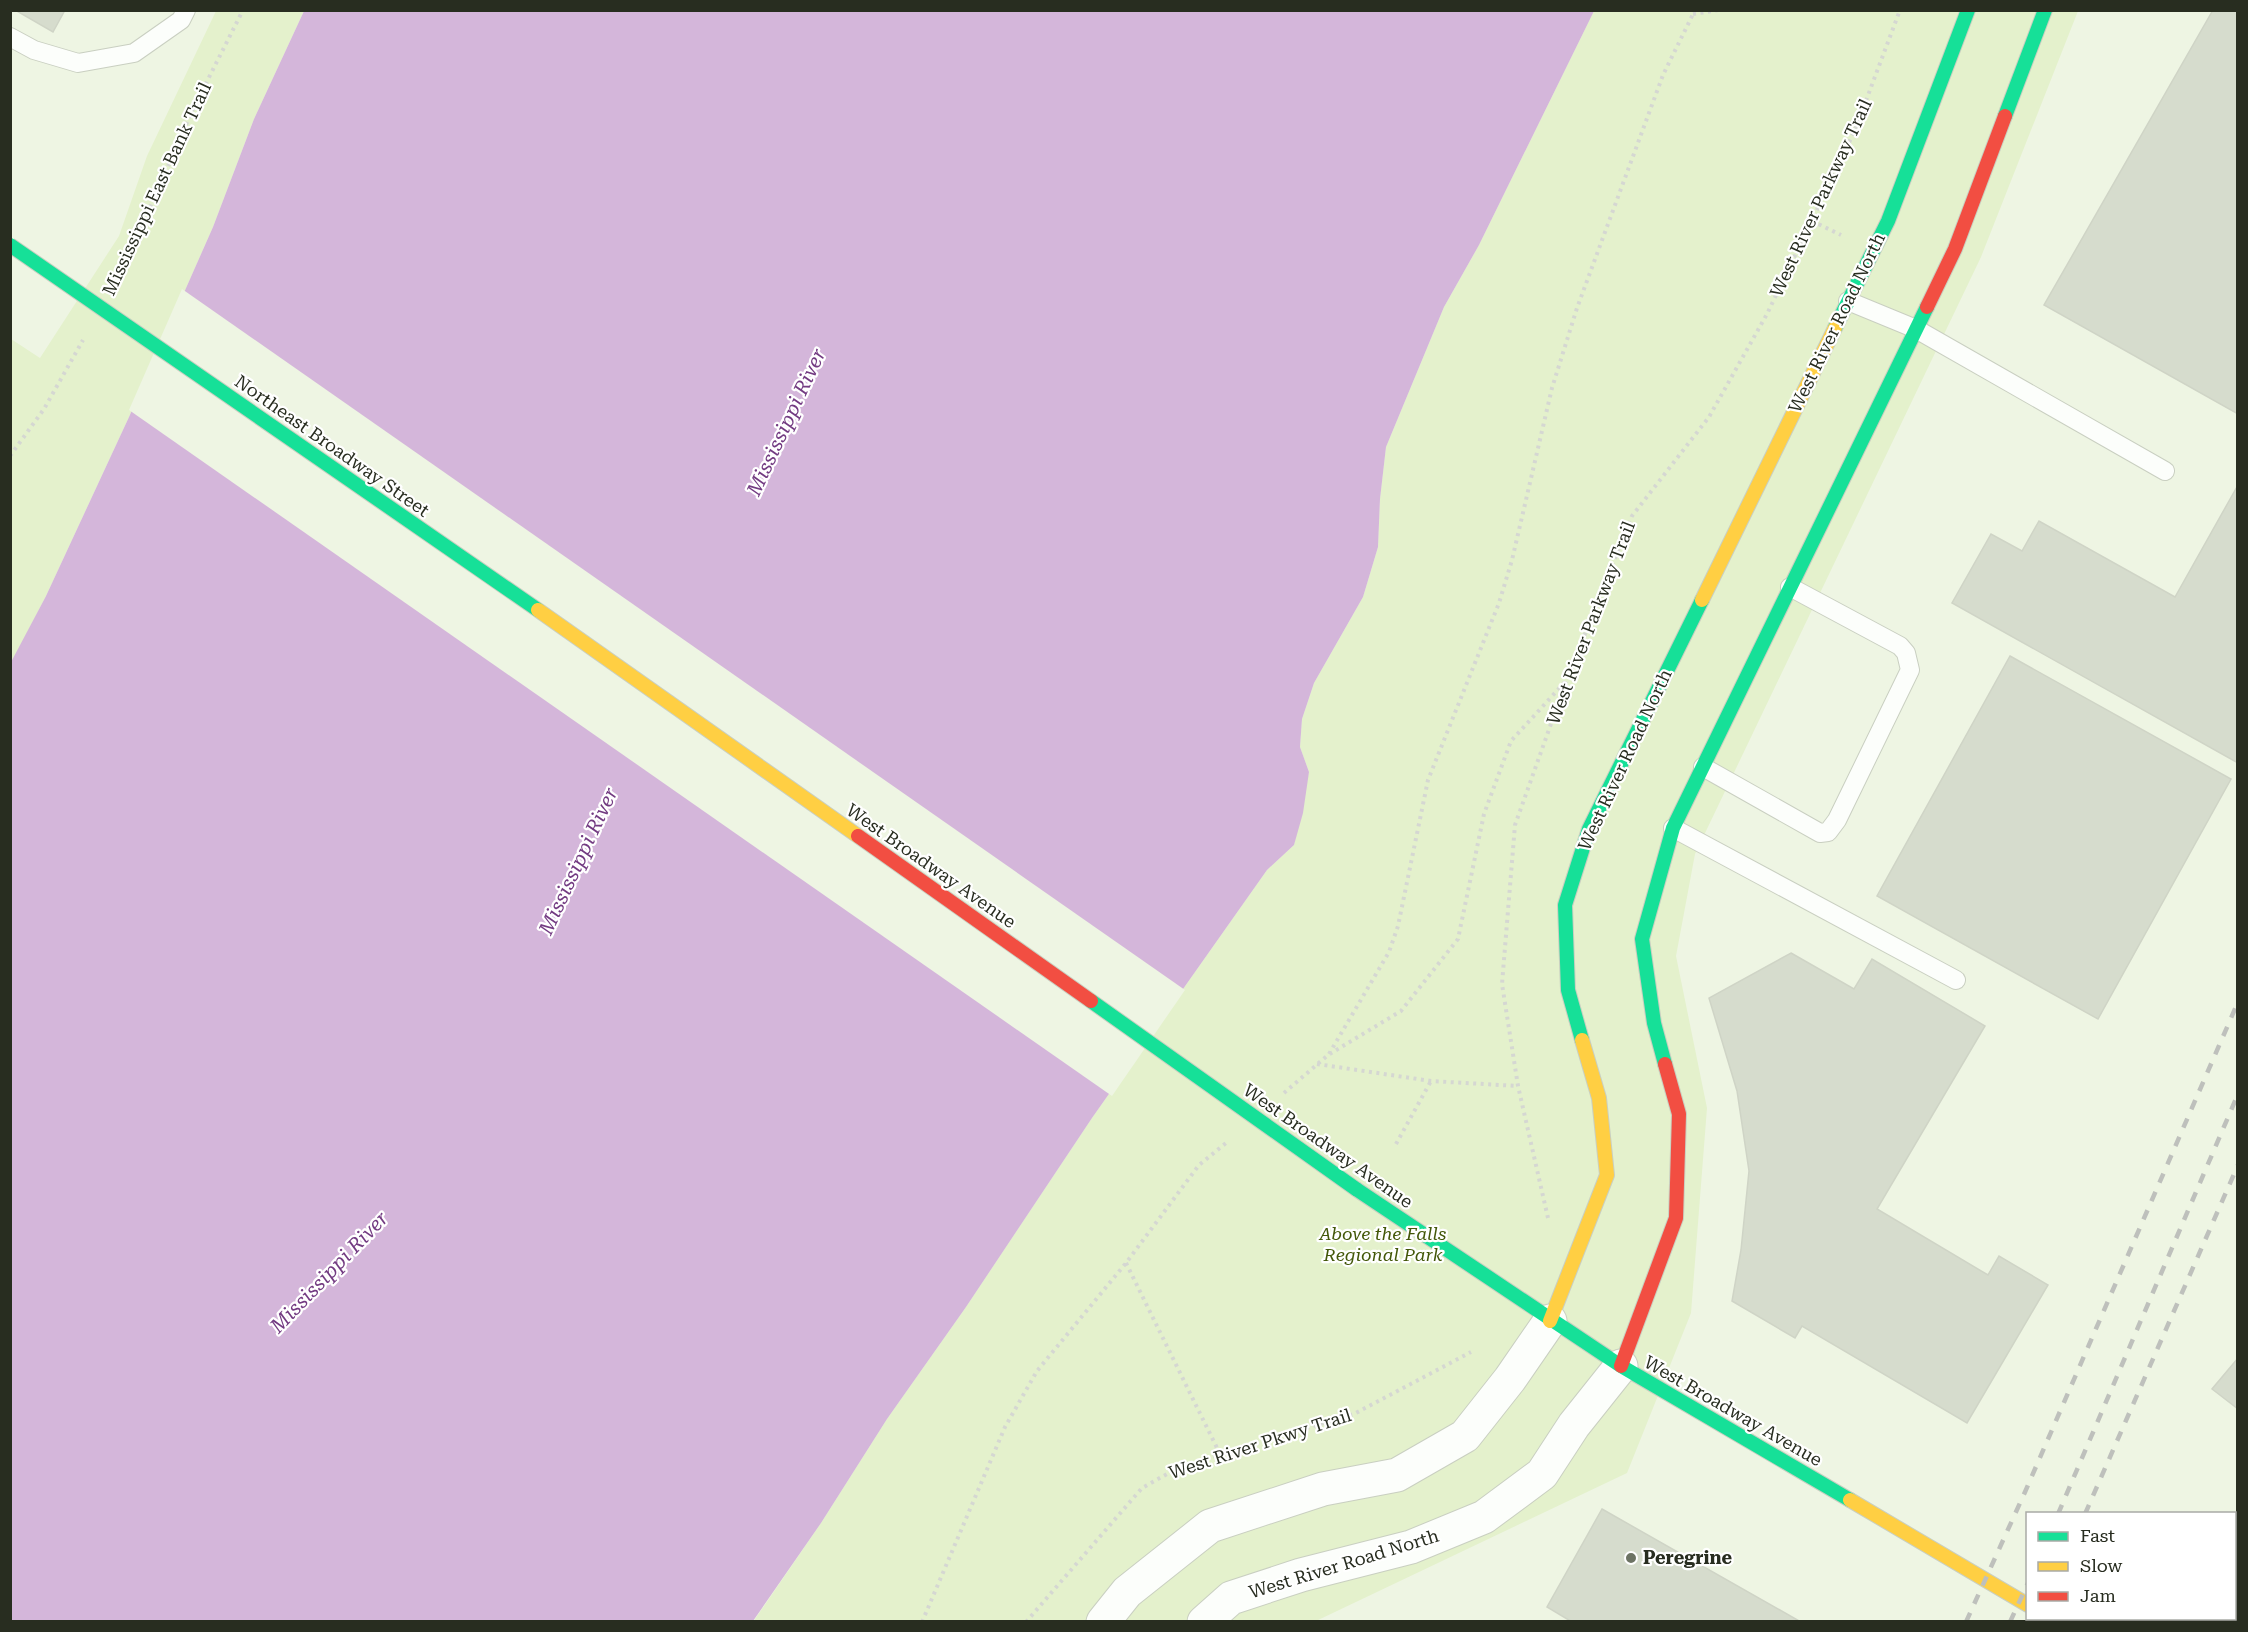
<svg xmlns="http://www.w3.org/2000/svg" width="2248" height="1632" viewBox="0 0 2248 1632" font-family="'Roboto Serif',serif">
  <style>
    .green { fill: #e4f1cc }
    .water { fill: #d4b6da }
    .pier { fill: #eef5e3 }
    .building { fill: #d6dccd; stroke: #cfd4c6; stroke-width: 1.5 }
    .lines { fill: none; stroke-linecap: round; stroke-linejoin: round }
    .lane-casing { stroke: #c9cfc1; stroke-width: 20 }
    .street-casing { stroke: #c9cfc1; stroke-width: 35 }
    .fast-casing { stroke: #c9cfc1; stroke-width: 16 }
    .slow-casing { stroke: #c9cfc1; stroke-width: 16 }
    .jam-casing { stroke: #c9cfc1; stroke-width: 16 }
    .path { stroke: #d5d7d2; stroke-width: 4; stroke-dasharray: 3 4.5; stroke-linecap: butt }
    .lane { stroke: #fcfefb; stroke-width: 18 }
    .street { stroke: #fcfefb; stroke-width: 33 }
    .fast { stroke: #16e098; stroke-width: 14 }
    .slow { stroke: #ffcf43; stroke-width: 14 }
    .jam { stroke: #f24e42; stroke-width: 14 }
    .rail { stroke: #bec0bc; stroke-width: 4.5; stroke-dasharray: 10 10; stroke-linecap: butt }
    .fast-bridge-casing { stroke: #c9cfc1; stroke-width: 16; stroke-linecap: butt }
    .slow-bridge-casing { stroke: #c9cfc1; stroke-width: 16; stroke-linecap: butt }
    .jam-bridge-casing { stroke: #c9cfc1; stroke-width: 16; stroke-linecap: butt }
    .fast-bridge { stroke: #16e098; stroke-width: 14 }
    .slow-bridge { stroke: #ffcf43; stroke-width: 14 }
    .jam-bridge { stroke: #f24e42; stroke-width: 14 }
    .poi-dot { fill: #6d7364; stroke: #fff; stroke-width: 2 }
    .labels { text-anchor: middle; stroke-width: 4.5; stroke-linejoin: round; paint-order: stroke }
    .street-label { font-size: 18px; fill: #282d20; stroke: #fff }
    .park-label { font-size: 18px; font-style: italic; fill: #435809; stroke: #fff }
    .poi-label { font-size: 18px; font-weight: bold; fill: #282d20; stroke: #fff; text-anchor: start }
    .water-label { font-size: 20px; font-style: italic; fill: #733b82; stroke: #fff }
  </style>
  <rect width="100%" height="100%" fill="#eef5e3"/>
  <path class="green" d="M216 11H304L254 119 213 227 129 417 46 596 11 664V339L40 358 119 236 147 156Z
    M1594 11H2078L1981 257 1695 854 1676 956 1707 1108 1691 1313 1627 1473 1316 1621 753 1622 821 1523 887 1419 966 1307 1092 1118 1267 870 1294 845 1309 772 1300 747 1302 719 1314 683 1363 597 1378 547 1380 499 1386 447 1444 307 1479 245Z"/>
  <path class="water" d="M304 11H1594L1479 245 1444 307 1386 447 1380 499 1378 547 1363 597 1314 683 1302 719 1300 747 1309 772 1303 813 1294 845 1267 870 1092 1118 966 1307 887 1419 821 1523 753 1621H11L10 664 46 596 129 417 213 227 254 119Z"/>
  <path class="pier" d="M182 289 1185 990 1112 1096 129 410Z"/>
  <path class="building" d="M15 10H65L53 32Z
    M2213 10H2238V414L2044 305Z
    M2238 485V763L1952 603 1991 534 2022 551 2039 521 2175 597Z
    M2010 656 2231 779 2098 1019 1877 896Z
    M1791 953 1854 989 1872 959 1985 1026 1877 1209 1988 1275 1999 1256 2048 1285 1967 1423 1802 1326 1795 1338 1732 1301 1741 1250 1749 1171 1737 1091 1709 998Z
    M2238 1358V1409L2212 1389Z
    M1602 1509 1801 1622H1572L1547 1607Z"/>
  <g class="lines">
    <defs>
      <path id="lane" d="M10 37 34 50 78 63 134 53 181 20 186 10
        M1848 301 1916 329 2165 471
        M1703 767 1820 833 1828 832 1837 820 1910 670 1906 653 1900 646 1790 587
        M1673 828 1956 980"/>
      <path id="street" d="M1103 1622 1127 1592 1210 1526 1323 1489 1397 1475 1465 1436 1510 1379 1550 1321
        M1204 1622 1231 1598 1301 1575 1411 1547 1484 1517 1542 1474 1574 1425 1621 1366"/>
      <path id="fast" d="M2005 116 2045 10
        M1835 328 1888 221 1968 10
        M1582 1040 1568 990 1565 905 1589 829 1702 600
        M1665 1064 1654 1023 1642 939 1673 828 1927 307
        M1356 1189 1621 1366 1850 1500
        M2051 1618 2056 1622"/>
      <path id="slow" d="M1702 600 1835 328
        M1550 1321 1607 1175 1599 1098 1582 1040
        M1850 1500 2028 1605"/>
      <path id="jam" d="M1927 307 1955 249 2005 116
        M1621 1366 1676 1218 1679 1114 1665 1064"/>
    </defs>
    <use href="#lane" class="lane-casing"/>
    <use href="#street" class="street-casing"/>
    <use href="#fast" class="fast-casing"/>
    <use href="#slow" class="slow-casing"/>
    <use href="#jam" class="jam-casing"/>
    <path class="path" d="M1693 14 1719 10
      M1812 221 1841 235
      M120 276 193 109 243 10
      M10 456 44 409 83 340
      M1329 1054 1389 952 1398 926 1428 780 1499 603 1512 560 1552 388 1577 308 1663 75 1695 10
      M1317 1064 1431 1081 1518 1086
      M1284 1093 1328 1055 1401 1011 1458 939 1484 814 1511 741 1565 682
      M1396 1144 1431 1081
      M1548 1218 1518 1086 1502 984 1515 825 1567 679 1632 516 1709 417 1767 314 1855 130 1900 10
      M1126 1263 1220 1454
      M922 1622 1005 1427 1037 1371 1126 1263 1199 1165 1226 1143
      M1026 1622 1142 1488 1167 1474 1220 1454 1354 1414 1471 1352"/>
    <use href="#lane" class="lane"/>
    <use href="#street" class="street"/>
    <use href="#fast" class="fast"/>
    <use href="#slow" class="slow"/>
    <use href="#jam" class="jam"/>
    <path class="rail" d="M2058 1514 2238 1094
      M2085 1514 2238 1165
      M1966 1622 2025 1492 2238 1002
      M2010 1622 2028 1583
      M2039 1622 2040 1618"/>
    <defs>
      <path id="fast-bridge" d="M10 245 538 610
        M1091 1001 1356 1189"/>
      <path id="slow-bridge" d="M538 610 858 836"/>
      <path id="jam-bridge" d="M858 836 1091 1001"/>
    </defs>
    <use href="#fast-bridge" class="fast-bridge-casing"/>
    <use href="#slow-bridge" class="slow-bridge-casing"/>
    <use href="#jam-bridge" class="jam-bridge-casing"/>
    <use href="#fast-bridge" class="fast-bridge"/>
    <use href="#slow-bridge" class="slow-bridge"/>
    <use href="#jam-bridge" class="jam-bridge"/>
  </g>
  <circle class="poi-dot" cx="1631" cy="1558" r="6"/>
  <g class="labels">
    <g class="street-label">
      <text transform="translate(157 189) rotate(-65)" y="6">Mississippi East Bank Trail</text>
      <text transform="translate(1821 198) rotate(-65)" y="6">West River Parkway Trail</text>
      <text transform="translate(1837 323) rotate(-64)" y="6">West River Road North</text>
      <text transform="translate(332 446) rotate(35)" y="6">Northeast Broadway Street</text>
      <text transform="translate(1591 623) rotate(-69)" y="6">West River Parkway Trail</text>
      <text transform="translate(1625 760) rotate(-65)" y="6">West River Road North</text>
      <text transform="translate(931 866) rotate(35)" y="6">West Broadway Avenue</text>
      <text transform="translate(1328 1146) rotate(35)" y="6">West Broadway Avenue</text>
      <text transform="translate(1733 1411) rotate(30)" y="6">West Broadway Avenue</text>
      <text transform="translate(1260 1444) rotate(-18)" y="6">West River Pkwy Trail</text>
      <text transform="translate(1344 1564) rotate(-17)" y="6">West River Road North</text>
    </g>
    <g class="park-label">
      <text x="1383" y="1240">Above the Falls<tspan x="1383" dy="21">Regional Park</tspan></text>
    </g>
    <g class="poi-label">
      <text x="1643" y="1564">Peregrine</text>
    </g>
    <g class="water-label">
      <text transform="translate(786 422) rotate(-65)" y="7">Mississippi River</text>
      <text transform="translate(578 861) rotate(-65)" y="7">Mississippi River</text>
      <text transform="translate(329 1272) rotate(-46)" y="7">Mississippi River</text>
    </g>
  </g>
  <rect width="2248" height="1632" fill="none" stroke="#282d20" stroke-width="24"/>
  <rect x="2026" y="1512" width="210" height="108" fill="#ffffff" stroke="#a9aba6" stroke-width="1.5"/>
  <rect x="2038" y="1532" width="30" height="9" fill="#16e098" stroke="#a9aba6" stroke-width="1.5"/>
  <text x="2080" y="1542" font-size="18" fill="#282d20">Fast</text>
  <rect x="2038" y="1562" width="30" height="9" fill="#ffcf43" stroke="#a9aba6" stroke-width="1.5"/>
  <text x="2080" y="1572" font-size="18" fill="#282d20">Slow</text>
  <rect x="2038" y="1592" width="30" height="9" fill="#f24e42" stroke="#a9aba6" stroke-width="1.5"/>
  <text x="2080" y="1602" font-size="18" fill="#282d20">Jam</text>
</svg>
